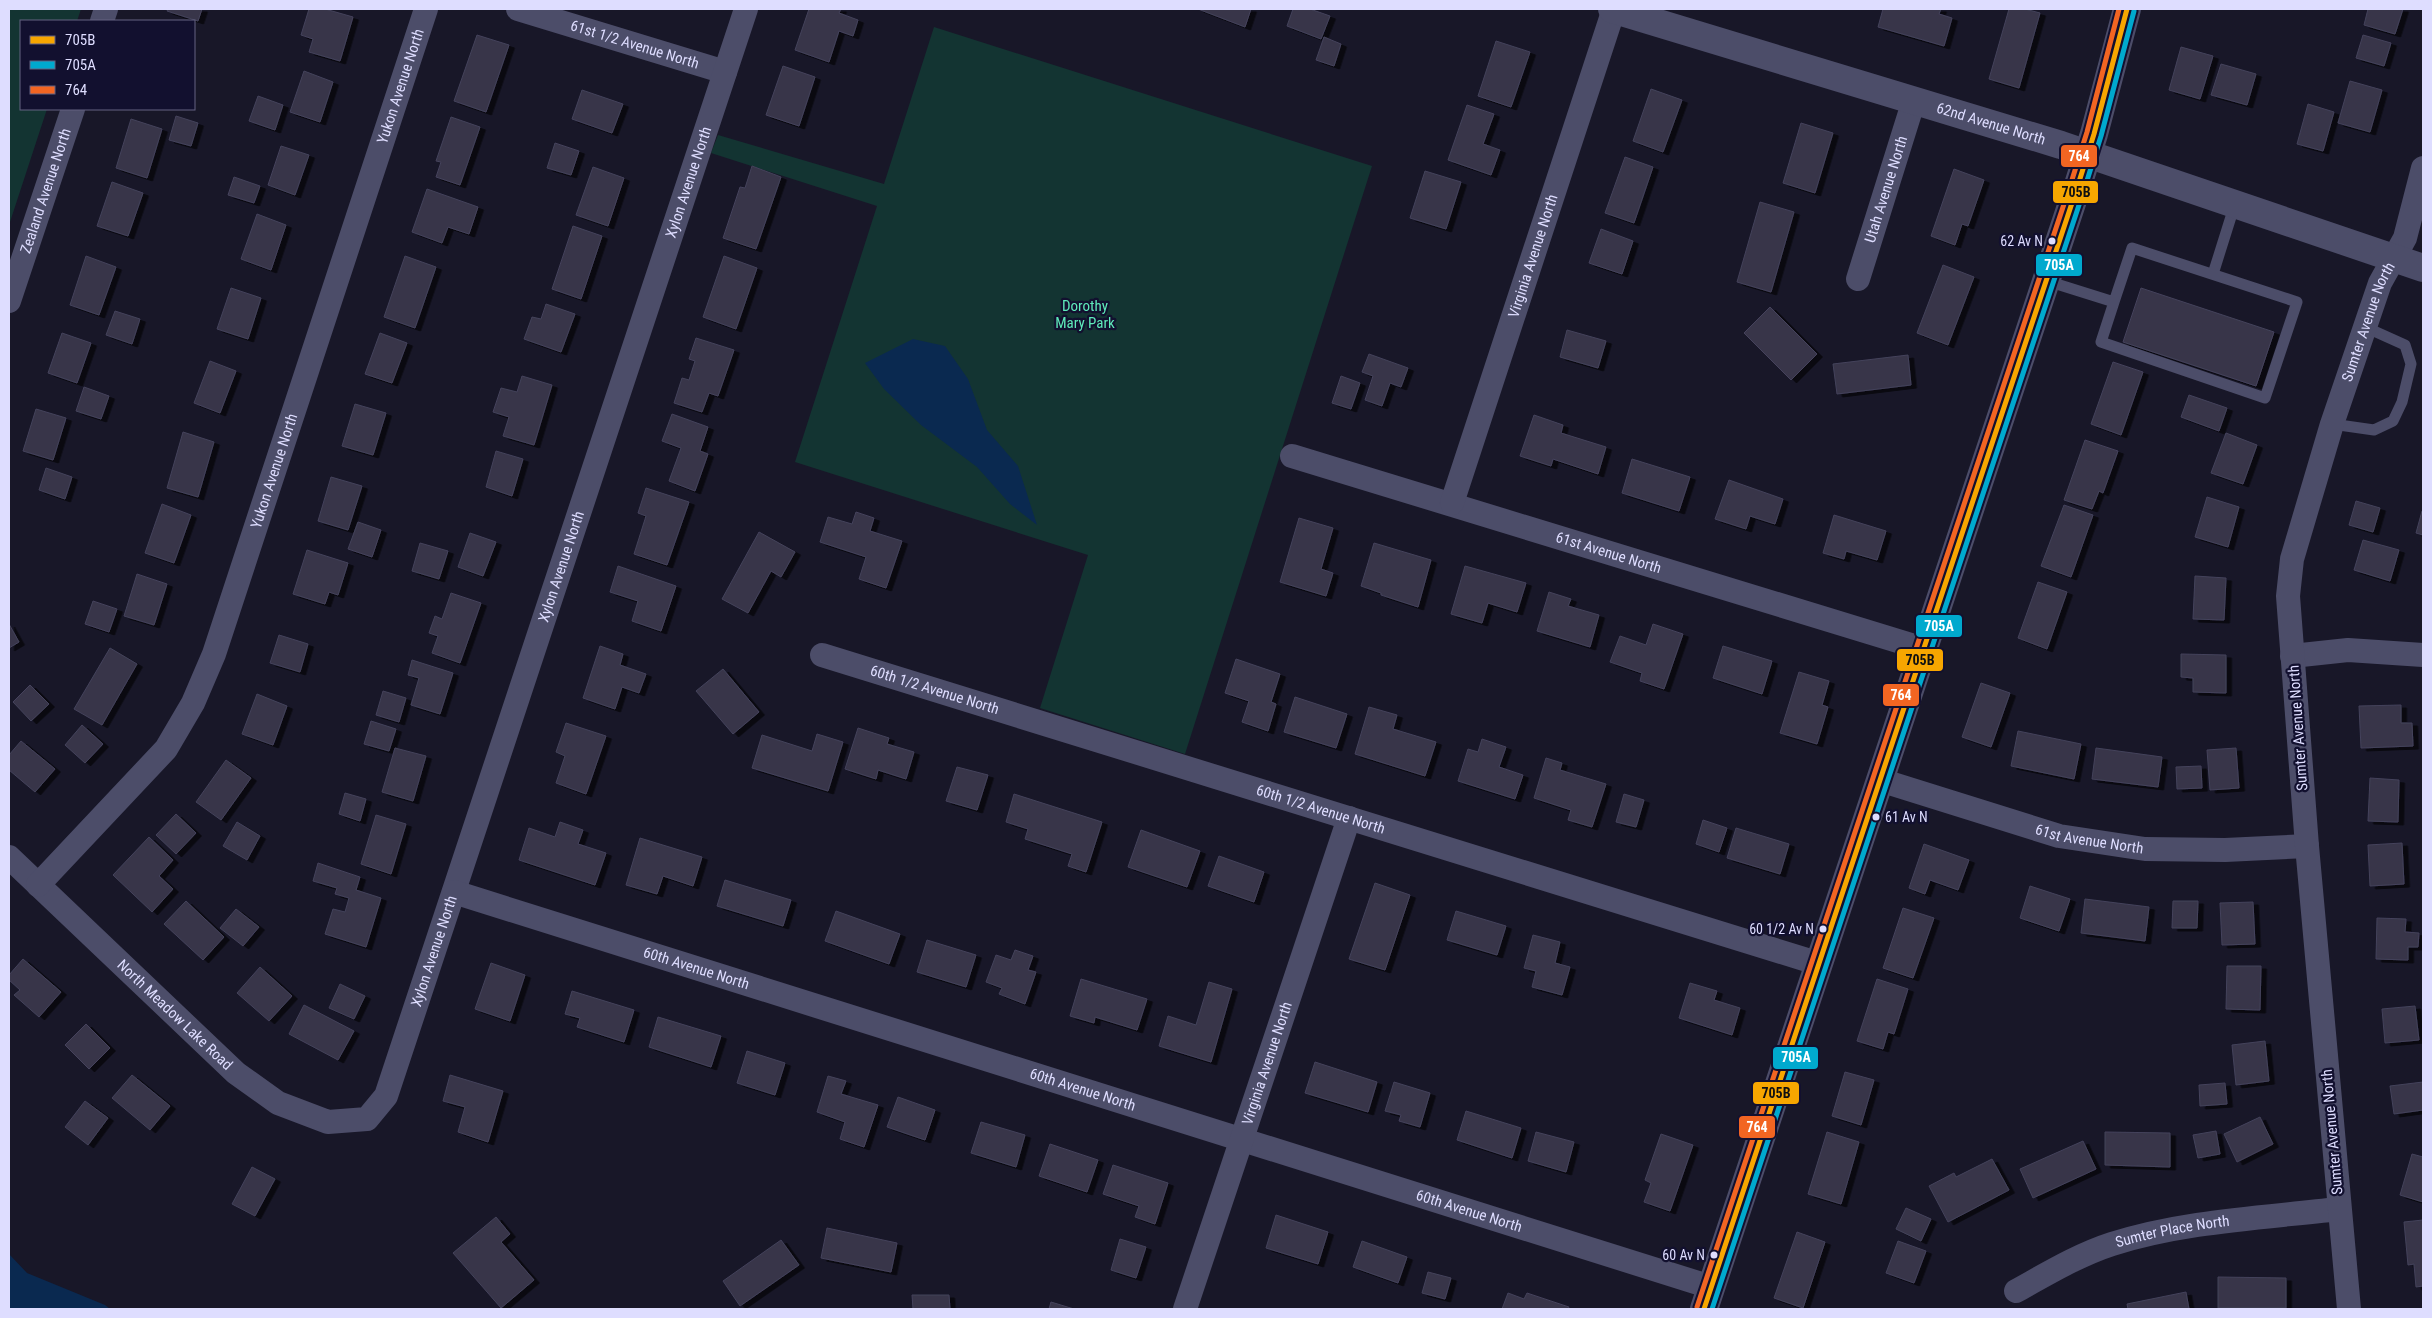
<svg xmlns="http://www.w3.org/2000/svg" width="2432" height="1318" viewBox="0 0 2432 1318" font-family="'Roboto Condensed',sans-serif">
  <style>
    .green { fill: #133432 }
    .water { fill: #0a2950 }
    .building { fill: #373649; stroke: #44425b; filter: url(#shadow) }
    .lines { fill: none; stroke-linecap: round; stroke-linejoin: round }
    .service { stroke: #4c4d69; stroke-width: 11 }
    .minor { stroke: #4c4d69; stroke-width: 24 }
    .tertiary { stroke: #4c4d69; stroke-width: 28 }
    .bus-1-casing { stroke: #12102f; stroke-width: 9 }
    .bus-2-casing { stroke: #12102f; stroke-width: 9 }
    .bus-3-casing { stroke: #12102f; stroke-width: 9 }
    .bus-1 { stroke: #f7a600; stroke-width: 5 }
    .bus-2 { stroke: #00a9ce; stroke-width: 5 }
    .bus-3 { stroke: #f26522; stroke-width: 5 }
    .bus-dot { fill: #deddff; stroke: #12102f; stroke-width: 2 }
    .labels { text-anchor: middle; stroke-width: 4.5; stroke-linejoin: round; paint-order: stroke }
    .bus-label { font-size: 14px; fill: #deddff; stroke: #12102f; text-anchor: end }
    .street-label { font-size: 15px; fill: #deddff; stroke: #12102f }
    .park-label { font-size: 15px; fill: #5feaba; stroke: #12102f }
    .line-badge { stroke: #12102f; stroke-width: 2 }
    .badge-label { font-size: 14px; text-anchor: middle; font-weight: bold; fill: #fff }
    .pale-badge-label { font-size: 14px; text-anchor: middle; font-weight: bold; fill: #111 }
  </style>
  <defs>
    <filter id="shadow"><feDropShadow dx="5.5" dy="3" stdDeviation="0" flood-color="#0009"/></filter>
  </defs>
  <rect width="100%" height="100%" fill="#181728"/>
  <path class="green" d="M9 9H81L77 21H21V109H47L9 225Z
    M934 27 1372 166 1185 754 1040 708 1088 555 795 462 877 206 711 153 718 135 884 184Z"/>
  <path class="water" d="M913 339 945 346 968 379 987 430 1018 466 1037 525 1010 504 977 467 921 425 884 389 865 363Z
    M9 1254 27 1273 105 1305 110 1309H9Z"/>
  <path class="building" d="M168 9H202L198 21 167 11Z
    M309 9H325L353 17 340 61 309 52 313 39 301 35Z
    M809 9H841L839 13 858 20 853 36 839 31 829 62 795 50Z
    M1198 9H1251L1245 27Z
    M1293 9H1310L1330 16 1321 39 1287 26Z
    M1883 9H1941L1939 14 1952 18 1944 46 1878 27Z
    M2009 9H2025L2040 13 2019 88 1989 79Z
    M2368 9H2403L2395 34 2364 25Z
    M477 35 509 45 486 112 454 101Z
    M2363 35 2391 43 2384 66 2356 58Z
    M1324 37 1341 44 1334 66 1316 60Z
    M1496 41 1530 52 1511 107 1478 96Z
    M2181 47 2213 56 2200 99 2169 90Z
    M2221 64 2256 74 2247 105 2211 95Z
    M783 66 815 77 799 126 766 115Z
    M304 71 333 82 320 122 290 112Z
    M2350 81 2382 90 2370 132 2338 123Z
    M1651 89 1682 100 1663 152 1633 141Z
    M582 90 623 104 612 133 572 119Z
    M258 96 283 105 275 130 249 121Z
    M2308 104 2334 112 2323 151 2297 144Z
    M1467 105 1494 114 1483 144 1500 150 1491 175 1448 160Z
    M176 116 198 123 191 146 169 140Z
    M451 117 480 127 460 185 436 177 441 162 436 161Z
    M131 119 162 129 147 178 116 168Z
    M1801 123 1833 133 1815 193 1783 183Z
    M555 143 579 151 571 175 547 168Z
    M281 146 309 155 295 195 268 185Z
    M1625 157 1653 167 1634 223 1605 213Z
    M752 166 781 177 756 249 723 238 740 187 745 188Z
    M593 167 624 178 608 226 576 215Z
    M1954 169 1984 180 1968 226 1962 224 1955 245 1931 236Z
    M1425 171 1461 182 1446 229 1410 218Z
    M234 177 260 186 254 203 228 195Z
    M112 182 143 193 128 236 97 226Z
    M427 189 478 207 469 234 448 227 442 243 412 232Z
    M1760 202 1794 212 1771 292 1737 282Z
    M257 214 286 225 271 270 241 259Z
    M573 226 602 236 581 299 552 289Z
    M1601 229 1633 241 1622 274 1589 263Z
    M86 256 116 267 99 315 70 305Z
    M405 256 436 267 415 328 384 317Z
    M724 256 757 268 736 329 703 317Z
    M1943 265 1974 277 1948 345 1917 333Z
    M231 288 261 298 248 339 217 329Z
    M2141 288 2274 332 2256 386 2123 342Z
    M546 304 575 314 561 352 524 339 532 317 541 319Z
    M1770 307 1817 354 1791 380 1744 333Z
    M115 311 140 319 132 344 106 335Z
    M1567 330 1606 341 1598 368 1560 357Z
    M62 333 91 343 77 383 48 373Z
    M380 333 407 343 392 383 365 374Z
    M696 338 734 350 718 396 709 393 702 412 674 403 682 378 689 380 695 361 689 359Z
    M1369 354 1408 368 1401 387 1390 383 1382 406 1365 400 1373 376 1362 372Z
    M1908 355 1911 385 1837 394 1833 364Z
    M210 361 236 371 220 413 194 403Z
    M2113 362 2143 372 2121 435 2091 424Z
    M522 376 552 385 534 445 503 436 509 417 493 412 501 388 517 392Z
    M1341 376 1360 383 1351 409 1332 403Z
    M84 387 109 396 101 419 76 411Z
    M2189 395 2227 408 2219 431 2181 417Z
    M355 404 386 413 373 455 342 446Z
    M36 409 66 418 53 460 23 451Z
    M672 414 708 427 700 451 708 454 695 491 669 481 681 448 662 441Z
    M1534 415 1563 425 1561 433 1606 447 1598 474 1553 459 1551 466 1520 456Z
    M183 432 214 442 198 497 167 488Z
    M2226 433 2257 445 2243 484 2211 473Z
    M2085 440 2118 451 2103 493 2099 491 2092 509 2064 500Z
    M496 451 523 459 512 496 486 487Z
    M1632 459 1690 477 1679 511 1622 493Z
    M46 468 72 477 65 499 39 490Z
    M331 477 362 486 348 530 318 521Z
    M1729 480 1783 499 1775 524 1750 516 1746 529 1715 519Z
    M646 488 689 502 667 565 634 554 646 516 638 513Z
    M2207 497 2239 507 2228 547 2195 537Z
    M2356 501 2380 508 2373 532 2349 525Z
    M162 504 191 515 174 563 145 553Z
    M2064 505 2093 515 2071 577 2041 566Z
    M2422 511 2423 512V535L2416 533Z
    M856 512 874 518 870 531 902 541 886 588 859 579 866 557 820 542 828 517 852 524Z
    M1834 515 1886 531 1877 560 1846 551 1844 559 1823 553Z
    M1299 518 1333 528 1321 569 1333 573 1326 596 1280 582Z
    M358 522 381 530 372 557 348 549Z
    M759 532 795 552 781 577 771 571 748 613 722 599Z
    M470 533 496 542 483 576 458 567Z
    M2363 540 2399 550 2390 581 2354 570Z
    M420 543 448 551 439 579 412 571Z
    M1374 543 1431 560 1418 607 1381 595V593L1361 586Z
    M307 550 348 563 338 595 329 592 325 604 293 594Z
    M618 566 676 586 661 631 632 621 638 601 610 592Z
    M1465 566 1526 583 1517 612 1488 603 1482 623 1451 614Z
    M137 574 167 584 154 625 124 616Z
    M2195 576 2226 578 2224 620 2193 619Z
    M2038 582 2067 592 2047 649 2018 638Z
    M1549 592 1571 599 1568 606 1599 615 1590 647 1537 631Z
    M451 593 481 603 460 663 432 653 438 636 429 633 435 616 442 619Z
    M93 601 117 609 109 632 85 624Z
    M9 624 19 642 9 648Z
    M1653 624 1683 634 1664 689 1640 681 1642 673 1610 662 1620 636 1646 645Z
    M279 635 308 644 300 672 270 663Z
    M600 646 623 654 620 665 646 674 639 693 622 687 615 709 583 698Z
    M1723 646 1772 661 1762 694 1713 678Z
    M110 648 137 664 102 725 74 709Z
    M2181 654 2226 655V693L2193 692V678L2181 677Z
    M1236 659 1280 674 1271 702 1276 704 1268 731 1242 722 1249 701 1225 693Z
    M412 660 453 673 440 714 411 705 419 678 408 675Z
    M723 669 759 712 733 734 696 691Z
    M1799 672 1829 681 1822 705 1828 707 1817 744 1780 733Z
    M1981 683 2010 693 1991 747 1962 737Z
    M30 685 49 704 31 721 13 702Z
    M383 691 406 698 399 722 376 715Z
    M257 694 287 706 273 745 242 734Z
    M1295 697 1347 714 1336 748 1284 732Z
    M2401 705V723H2412L2413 746 2361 748 2359 706Z
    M1369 707 1397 715 1393 729 1436 742 1425 776 1355 754Z
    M371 721 396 729 389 751 364 744Z
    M566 723 606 736 586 794 556 783 565 756 556 752Z
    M82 725 103 744 85 763 65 745Z
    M858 728 889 738 887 744 914 752 906 779 878 770 876 779 845 769Z
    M2018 731 2081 744 2074 779 2011 766Z
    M817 734 843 742 828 791 752 768 762 735 812 751Z
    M1482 739 1506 747 1499 767 1523 775 1515 799 1458 781 1468 749 1478 752Z
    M21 741 55 769 35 792 9 770V755Z
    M395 748 426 756 413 801 382 792Z
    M2096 748 2162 757 2158 787 2092 779Z
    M2236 748 2239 788 2210 790 2207 750Z
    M1546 758 1562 763 1560 770 1606 784 1592 827 1568 820 1571 810 1534 798Z
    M226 760 251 778 221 820 196 802Z
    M2201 766 2202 788 2177 789 2176 767Z
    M957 767 988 775 977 810 946 801Z
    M2370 778 2399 780 2398 822 2368 821Z
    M345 793 366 799 360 821 339 814Z
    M1014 794 1102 822 1086 872 1068 866 1072 854 1025 839 1028 829 1006 822Z
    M1624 794 1644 800 1636 827 1616 822Z
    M176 814 196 833 176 854 156 835Z
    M376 815 406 824 391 874 361 864Z
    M1703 820 1727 828 1719 852 1696 844Z
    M237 822 260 836 247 860 223 846Z
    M560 822 583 830 578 844 606 853 595 885 519 860 529 828 555 837Z
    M1736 828 1789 844 1780 874 1727 858Z
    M1141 830 1200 851 1187 887 1128 867Z
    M149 837 173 860 159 876 173 889 152 912 113 875Z
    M640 838 702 857 693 886 663 876 657 894 626 885Z
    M2402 843 2404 884 2370 886 2368 845Z
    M1924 844 1969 860 1958 890 1930 880 1925 894 1909 888Z
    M1219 856 1264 872 1254 902 1208 886Z
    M318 863 360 877 356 890 381 898 366 947 325 934 333 909 345 912 349 898 335 894 337 888 313 881Z
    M725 880 791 900 783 926 717 906Z
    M1375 883 1410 895 1385 970 1349 959Z
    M2030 886 2070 899 2059 931 2020 918Z
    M2085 899 2149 907 2145 941 2081 933Z
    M186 901 224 937 203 960 164 924Z
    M2173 901H2198L2197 928H2172Z
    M2253 902 2255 944 2222 945 2220 903Z
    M1903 908 1934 918 1913 978 1883 968Z
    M236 909 259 927 243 946 220 928Z
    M836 911 900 934 889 964 825 941Z
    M1456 911 1506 926 1497 955 1447 940Z
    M2377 918 2406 919 2405 932 2419 933 2418 947H2408V960L2376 959Z
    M1533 935 1560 942 1555 963 1570 967 1562 995 1532 987 1536 971 1524 968Z
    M927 940 976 955 966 987 917 972Z
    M1015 950 1033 956 1028 970 1036 972 1025 1004 999 994 1002 988 986 982 996 955 1011 960Z
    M23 959 61 992 39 1017 14 995 20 990 9 980V975Z
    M491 963 525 975 510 1021 475 1009Z
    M2227 966H2261L2260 1010 2226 1009Z
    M260 967 292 996 269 1021 237 993Z
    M1081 979 1147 999 1137 1030 1095 1017 1094 1023 1070 1016Z
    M1877 979 1908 989 1894 1034 1888 1032 1883 1049 1857 1041Z
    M1209 982 1232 989 1211 1062 1159 1046 1168 1016 1196 1025Z
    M1690 983 1717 991 1714 1000 1740 1008 1732 1035 1679 1018Z
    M340 984 365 996 354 1019 329 1008Z
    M572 991 634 1010 624 1042 577 1027 580 1018 565 1014Z
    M304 1005 354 1031 338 1060 289 1034Z
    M2415 1006 2419 1040 2385 1043 2382 1009Z
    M658 1017 721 1036 711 1067 649 1047Z
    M86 1024 110 1048 89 1069 65 1045Z
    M2265 1041 2269 1081 2236 1085 2232 1045Z
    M747 1051 785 1063 775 1095 737 1083Z
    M1315 1062 1377 1082 1368 1112 1305 1093Z
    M1845 1072 1874 1080 1861 1125 1832 1116Z
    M132 1075 170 1106 150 1130 112 1098Z
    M450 1075 503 1091 488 1142 458 1132 465 1107 443 1101Z
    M828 1076 846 1081 841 1094 878 1105 864 1147 840 1139 845 1122 817 1112Z
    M1394 1082 1430 1093 1420 1127 1399 1121 1401 1115 1385 1111Z
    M2423 1082V1110L2394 1114 2390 1086Z
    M2225 1083 2227 1104 2200 1106 2199 1085Z
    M898 1097 935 1110 925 1140 887 1127Z
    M85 1101 108 1118 88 1145 65 1127Z
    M1466 1111 1521 1128 1512 1158 1457 1140Z
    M2260 1117 2273 1144 2237 1162 2224 1134Z
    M981 1122 1025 1135 1016 1167 971 1153Z
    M2216 1131 2220 1154 2198 1158 2193 1135Z
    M1536 1132 1574 1142 1566 1172 1528 1161Z
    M1827 1132 1859 1142 1841 1204 1808 1194Z
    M2105 1132 2170 1133V1167L2105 1165Z
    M1661 1134 1693 1145 1670 1211 1644 1202 1651 1183 1645 1180Z
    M2083 1141 2096 1169 2033 1198 2020 1169Z
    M1050 1144 1098 1160 1087 1192 1039 1176Z
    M2412 1154 2423 1157V1202L2400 1195Z
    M1992 1159 2009 1190 1948 1222 1929 1186 1954 1173 1956 1177Z
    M1113 1165 1168 1183 1155 1224 1135 1217 1139 1206 1103 1194Z
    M252 1167 275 1179 255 1216 232 1204Z
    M1906 1208 1931 1219 1921 1241 1896 1229Z
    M1276 1215 1328 1232 1318 1264 1266 1248Z
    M496 1217 510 1234 501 1242 534 1280 501 1308 453 1253Z
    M2423 1220V1286L2416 1287 2414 1264 2408 1265 2404 1222Z
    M827 1228 897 1243 891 1272 821 1258Z
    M1797 1232 1825 1242 1803 1308 1774 1298Z
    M1120 1239 1146 1247 1136 1278 1111 1270Z
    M781 1240 799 1265 740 1306 723 1281Z
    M1362 1241 1407 1257 1398 1283 1353 1267Z
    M1898 1241 1926 1251 1914 1283 1886 1273Z
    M1428 1272 1451 1278 1445 1299 1422 1293Z
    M2218 1277 2286 1278V1308H2218Z
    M2186 1292 2189 1309H2128L2127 1304Z
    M1508 1293 1524 1299 1527 1293 1569 1307 1568 1309H1502Z
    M912 1295H949L950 1309H913Z
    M1051 1302 1074 1309H1049Z"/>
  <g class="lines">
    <path class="service" d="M2213 274 2235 204
      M2047 281 2114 302 2101 342 2265 398 2297 302 2132 248 2114 302
      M2332 424 2374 430 2393 421 2402 402 2411 364 2405 345 2365 327"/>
    <g class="minor">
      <path id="s1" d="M518 9 725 72"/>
      <path d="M102 21 106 9"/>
      <path id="s2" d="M1858 279 1914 100"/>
      <path id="s3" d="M9 301 73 109"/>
      <path id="s4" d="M1292 456 1924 649"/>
      <path id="s5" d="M1452 503 1614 9"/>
      <path id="s6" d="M822 655 1820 964"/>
      <path d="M2292 656 2348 650 2423 655"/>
      <path id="s7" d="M1880 780 2059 836 2145 849 2225 850 2307 846"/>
      <path id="s8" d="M9 857 236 1073 278 1103 328 1122 367 1119 386 1096 746 9"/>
      <path id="s9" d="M38 885 166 749 193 703 214 654 426 9"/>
      <path id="s10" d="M454 892 1711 1287"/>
      <path id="s11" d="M2016 1291C2047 1274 2078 1255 2112 1244 2185 1221 2263 1218 2338 1209"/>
      <path id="s12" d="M1185 1309 1349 818"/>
      <path id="s13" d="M2349 1309 2307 846 2288 596 2292 559 2332 424 2380 283 2405 238 2423 168"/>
    </g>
    <g class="tertiary">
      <path id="s14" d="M1612 9 2061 145 2423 268"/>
      <path d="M1704 1309 2078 185 2094 134 2127 9"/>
    </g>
    <defs>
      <path id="bus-1" d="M1704 1309 2078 185 2094 134 2127 9"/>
      <path id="bus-2" d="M1712 1309 2085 187 2101 136 2134 11"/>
      <path id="bus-3" d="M1697 1307 2071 183 2087 132 2119 9"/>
    </defs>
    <use href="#bus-1" class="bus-1-casing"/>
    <use href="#bus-2" class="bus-2-casing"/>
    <use href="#bus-3" class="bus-3-casing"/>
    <use href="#bus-1" class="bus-1"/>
    <use href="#bus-2" class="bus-2"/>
    <use href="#bus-3" class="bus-3"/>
  </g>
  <g class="bus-dot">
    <circle cx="2052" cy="241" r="4.5"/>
    <circle cx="1876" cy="817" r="4.5"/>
    <circle cx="1823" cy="929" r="4.5"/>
    <circle cx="1714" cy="1255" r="4.5"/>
  </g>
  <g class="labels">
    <g class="bus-label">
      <text x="2043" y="246">62 Av N</text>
      <text x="1885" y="822" text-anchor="start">61 Av N</text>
      <text x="1814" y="934">60 1/2 Av N</text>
      <text x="1705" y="1260">60 Av N</text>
    </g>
    <g class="street-label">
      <text dy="5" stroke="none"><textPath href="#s1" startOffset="122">61st 1/2 Avenue North</textPath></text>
      <text dy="5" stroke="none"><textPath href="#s9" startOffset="891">Yukon Avenue North</textPath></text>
      <text dy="5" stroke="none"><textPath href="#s14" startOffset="396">62nd Avenue North</textPath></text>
      <text dy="5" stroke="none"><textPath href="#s8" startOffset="1450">Xylon Avenue North</textPath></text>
      <text dy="5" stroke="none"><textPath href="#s2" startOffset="94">Utah Avenue North</textPath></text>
      <text dy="5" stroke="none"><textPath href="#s3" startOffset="116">Zealand Avenue North</textPath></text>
      <text dy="5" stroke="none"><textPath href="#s5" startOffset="260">Virginia Avenue North</textPath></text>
      <text dy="5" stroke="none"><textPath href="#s13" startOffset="1002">Sumter Avenue North</textPath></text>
      <text dy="5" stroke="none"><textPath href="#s9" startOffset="486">Yukon Avenue North</textPath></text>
      <text dy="5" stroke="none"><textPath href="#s4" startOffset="331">61st Avenue North</textPath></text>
      <text dy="5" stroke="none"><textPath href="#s8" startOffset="1045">Xylon Avenue North</textPath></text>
      <text dy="5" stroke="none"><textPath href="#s6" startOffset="118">60th 1/2 Avenue North</textPath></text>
      <text transform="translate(2298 728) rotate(-94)" y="5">Sumter Avenue North</text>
      <text dy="5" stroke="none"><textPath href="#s6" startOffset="522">60th 1/2 Avenue North</textPath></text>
      <text dy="5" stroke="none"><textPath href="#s7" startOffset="218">61st Avenue North</textPath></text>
      <text dy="5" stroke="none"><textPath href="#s8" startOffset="640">Xylon Avenue North</textPath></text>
      <text dy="5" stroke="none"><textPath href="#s10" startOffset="254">60th Avenue North</textPath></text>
      <text dy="5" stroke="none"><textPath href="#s8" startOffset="229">North Meadow Lake Road</textPath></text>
      <text dy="5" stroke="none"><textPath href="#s12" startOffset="259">Virginia Avenue North</textPath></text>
      <text dy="5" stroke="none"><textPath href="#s10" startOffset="659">60th Avenue North</textPath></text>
      <text transform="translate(2332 1132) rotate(-95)" y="5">Sumter Avenue North</text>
      <text dy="5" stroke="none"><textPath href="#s10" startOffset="1064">60th Avenue North</textPath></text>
      <text dy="5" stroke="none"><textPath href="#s11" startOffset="169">Sumter Place North</textPath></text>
    </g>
    <g class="park-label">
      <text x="1085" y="311">Dorothy<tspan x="1085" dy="17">Mary Park</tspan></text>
    </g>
  </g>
  <g class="line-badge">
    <rect x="2060" y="144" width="38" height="24" rx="5" fill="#f26522"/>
    <rect x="2052" y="180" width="47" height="24" rx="5" fill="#f7a600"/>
    <rect x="2035" y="253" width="48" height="24" rx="5" fill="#00a9ce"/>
    <rect x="1915" y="614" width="48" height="24" rx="5" fill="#00a9ce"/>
    <rect x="1896" y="648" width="48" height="24" rx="5" fill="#f7a600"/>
    <rect x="1882" y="683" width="38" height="24" rx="5" fill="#f26522"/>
    <rect x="1772" y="1046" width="47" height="24" rx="5" fill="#00a9ce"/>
    <rect x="1752" y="1081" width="48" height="24" rx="5" fill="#f7a600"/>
    <rect x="1738" y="1115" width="38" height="24" rx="5" fill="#f26522"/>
  </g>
  <g class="badge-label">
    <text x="2079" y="161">764</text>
    <text x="2059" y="270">705A</text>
    <text x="1939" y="631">705A</text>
    <text x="1901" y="700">764</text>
    <text x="1796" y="1062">705A</text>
    <text x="1757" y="1132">764</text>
  </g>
  <g class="pale-badge-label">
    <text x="2076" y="197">705B</text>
    <text x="1920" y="665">705B</text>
    <text x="1776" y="1098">705B</text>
  </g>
  <rect width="2432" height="1318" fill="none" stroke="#deddff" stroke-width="20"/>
  <rect x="20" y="20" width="175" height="90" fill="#12102f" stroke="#646282"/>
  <rect x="30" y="36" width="25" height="8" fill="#f7a600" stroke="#646282"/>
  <text x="65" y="45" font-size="15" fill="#deddff">705B</text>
  <rect x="30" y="61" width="25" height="8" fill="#00a9ce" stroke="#646282"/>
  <text x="65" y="70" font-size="15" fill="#deddff">705A</text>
  <rect x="30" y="86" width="25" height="8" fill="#f26522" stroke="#646282"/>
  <text x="65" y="95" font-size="15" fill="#deddff">764</text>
</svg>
